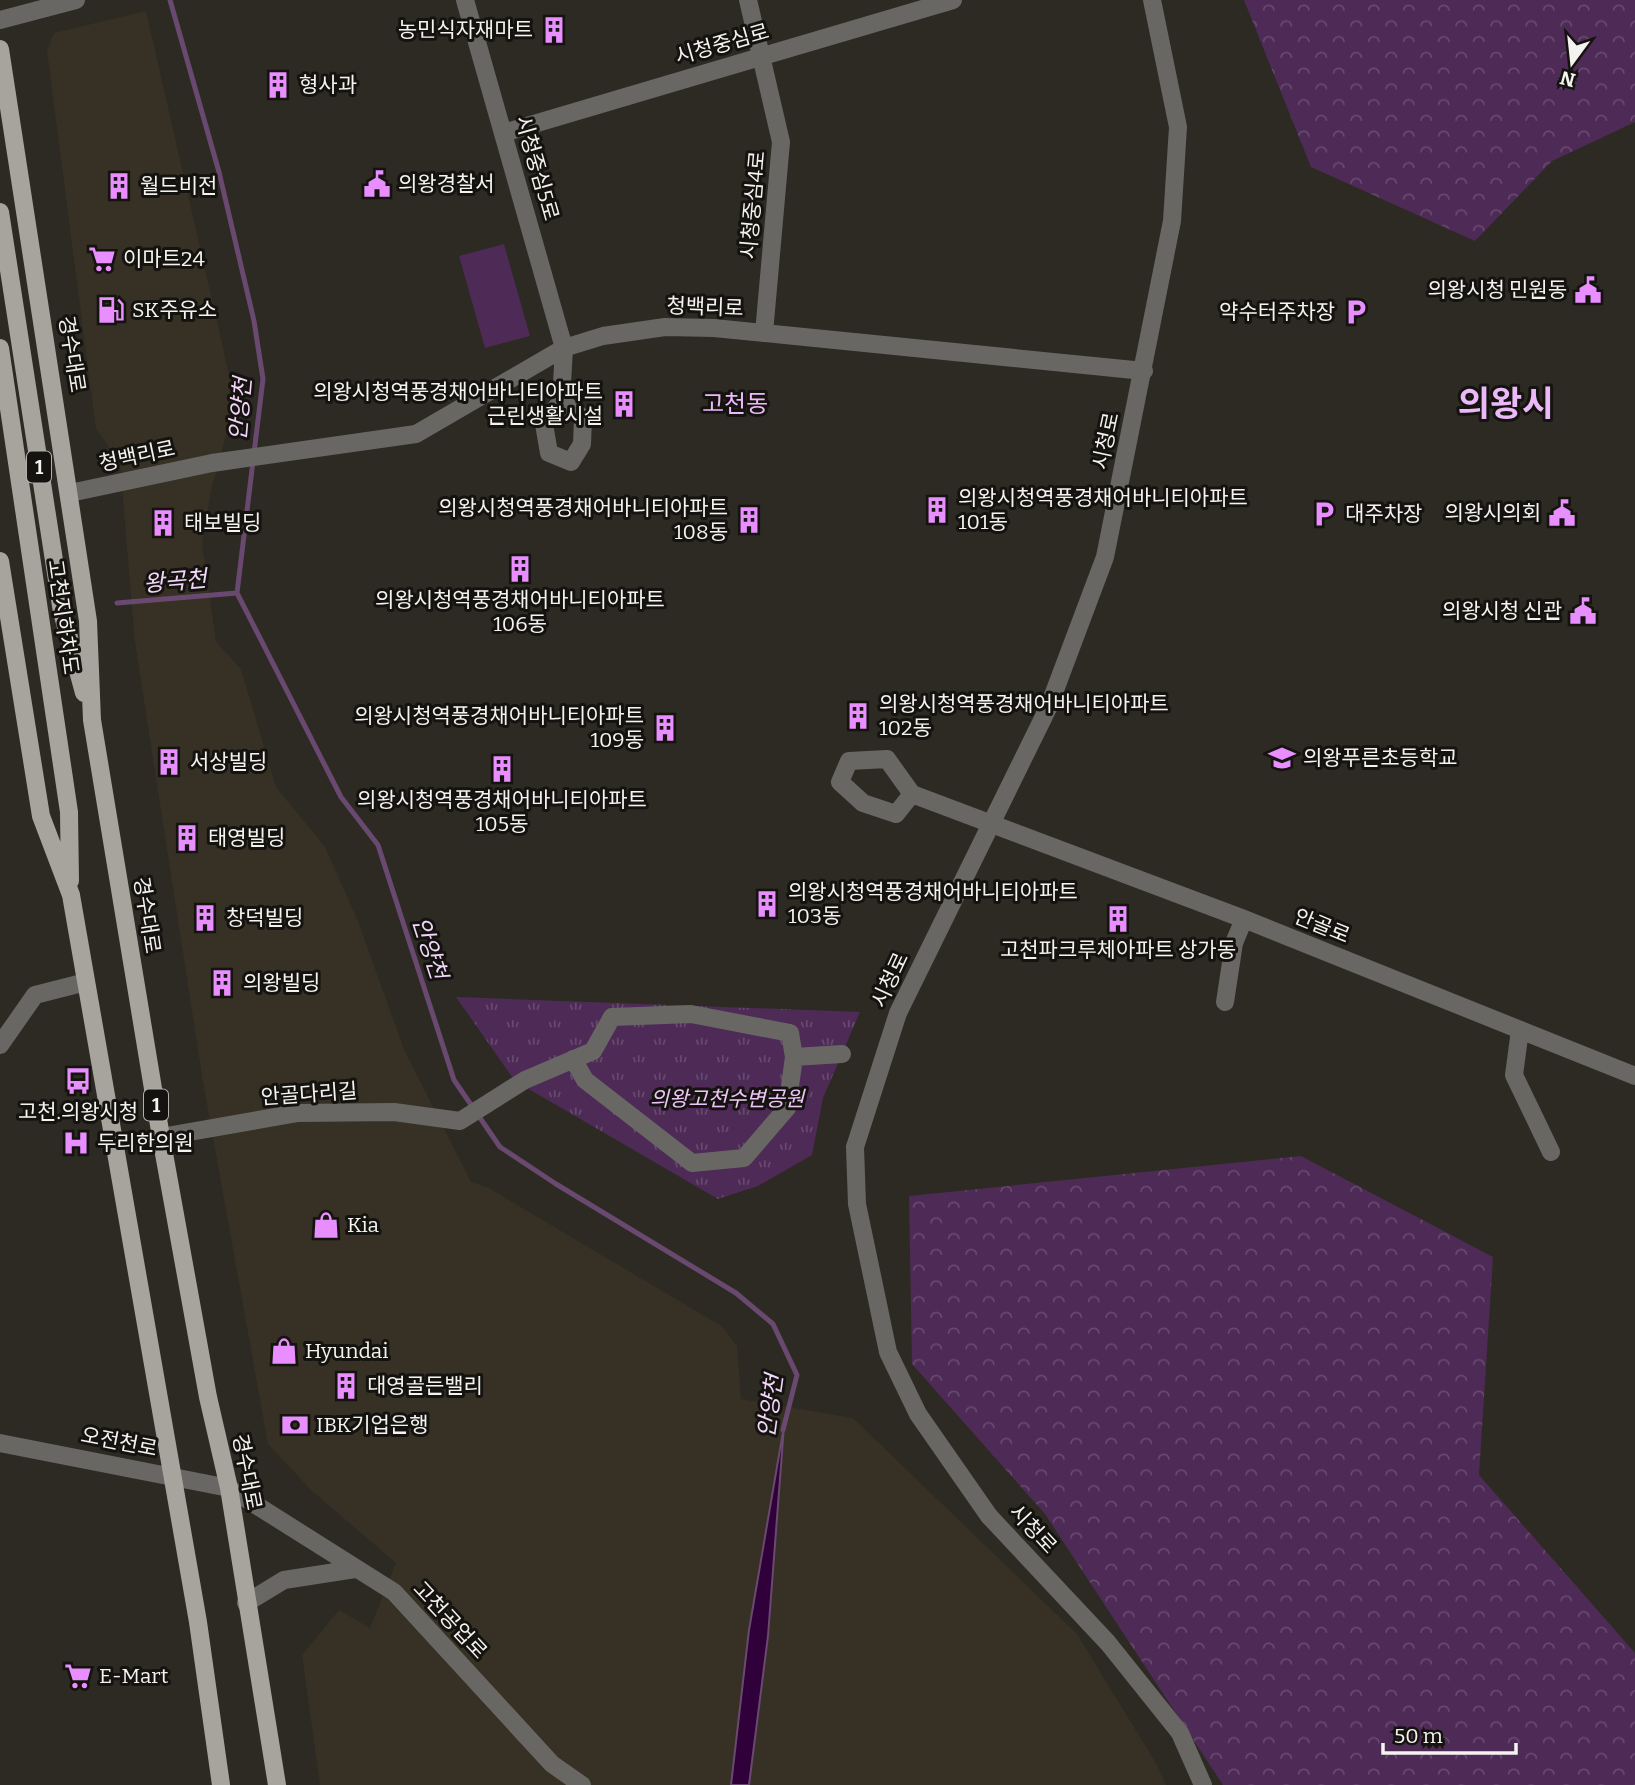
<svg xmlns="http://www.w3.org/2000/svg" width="1635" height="1785" viewBox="0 0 1635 1785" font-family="Bitter,'Noto Sans KR',serif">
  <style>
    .built { fill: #363124 }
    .grass { fill: #4e2a56 }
    .forest { fill: url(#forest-crowns) }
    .park { fill: url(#park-tufts) }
    .water { fill: #2f0039; stroke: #6a4970; stroke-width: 2 }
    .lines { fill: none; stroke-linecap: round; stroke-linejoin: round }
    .stream { stroke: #6a4970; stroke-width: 5 }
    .minor { stroke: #686764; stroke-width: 18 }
    .major { stroke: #a7a49d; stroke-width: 18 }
    .labels { text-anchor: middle; stroke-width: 6; stroke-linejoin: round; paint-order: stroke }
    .shield { fill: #14130f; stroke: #b2b0ac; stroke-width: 2 }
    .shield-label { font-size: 19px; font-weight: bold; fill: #f5f3ef }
    .poi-label { font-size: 21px; fill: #f5f3ef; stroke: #14130f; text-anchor: start }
    .street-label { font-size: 21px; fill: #f5f3ef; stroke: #14130f }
    .park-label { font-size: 21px; font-style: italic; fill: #edc4f7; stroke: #14130f }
    .water-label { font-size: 23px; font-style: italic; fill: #f3d7fa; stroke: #14130f }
    .quarter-label { font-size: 24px; fill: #ebb9f8; stroke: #14130f }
    .town-label { font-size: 35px; font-weight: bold; fill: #ebb9f8; stroke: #14130f }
  </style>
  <defs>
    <pattern id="forest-crowns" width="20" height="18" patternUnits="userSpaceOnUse" patternTransform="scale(1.75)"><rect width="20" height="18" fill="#4e2a56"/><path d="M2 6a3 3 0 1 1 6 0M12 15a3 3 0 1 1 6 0" fill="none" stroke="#68496f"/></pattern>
    <pattern id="park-tufts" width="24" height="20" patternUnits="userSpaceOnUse" patternTransform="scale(1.75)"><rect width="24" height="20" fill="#4e2a56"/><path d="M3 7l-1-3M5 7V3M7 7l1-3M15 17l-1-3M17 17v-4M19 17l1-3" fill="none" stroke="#68496f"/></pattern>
  </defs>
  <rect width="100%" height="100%" fill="#2c2a23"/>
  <path class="built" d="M146 11 228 370 233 410 211 491 202 543 216 642 241 669 276 787 325 847 358 921 404 1049 471 1182 487 1187 723 1327 737 1346 741 1399 853 1418 1077 1634 1157 1765 1166 1785H320L302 1655 339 1610 370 1628 396 1563 311 1490 268 1444 203 1082 135 642 120 462 96 429 47 51 54 33Z"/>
  <path class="grass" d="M504 244 530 336 485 348 459 256Z"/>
  <path class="forest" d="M1244 0H1635V122L1552 161 1475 241 1311 167Z
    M1301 1156 1493 1257 1479 1475 1635 1653V1785H1223L1045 1514 912 1364 909 1196Z"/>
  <path class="park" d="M456 997 860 1012 823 1098 812 1155 758 1186 718 1199 515 1081Z"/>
  <path class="water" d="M784 1426 768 1636 749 1785H731L749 1630Z"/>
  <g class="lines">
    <path class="stream" d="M170 0 219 172 254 321 263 379 237 593 341 797 378 845 454 1080 500 1147 556 1184 736 1293 773 1324 797 1375 783 1430
      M117 603 237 593"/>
    <path class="minor" d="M465 0 564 348 561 401 544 424 549 453 571 462 582 444 583 418 561 401
      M748 0 781 142 764 333
      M1152 0 1178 127 1172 221 1105 557 1049 706 898 1013 855 1147 857 1204 888 1352 918 1414 989 1516 1108 1643 1180 1733 1203 1785
      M0 20 76 0
      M503 133 953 0
      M70 493 212 463 416 434 564 348 603 336 665 327 714 328 1144 371
      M912 794 896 814 863 803 840 782 849 761 887 759 912 794 1244 919 1635 1076
      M1225 1002 1234 943 1244 919
      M1520 1030 1514 1075 1551 1152
      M0 1045 35 995 86 982
      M794 1057 842 1054
      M161 1137 298 1113 394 1112 460 1121 525 1080 593 1051 612 1017 691 1014 790 1033 794 1057 787 1108 744 1158 692 1163 585 1080 573 1059
      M0 1443 229 1488 394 1592 552 1764 582 1785
      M246 1603 284 1580 355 1569"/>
    <path class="major" d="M0 49 88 621 92 720 161 1137 208 1397 229 1488 277 1785
      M0 212 62 612 84 693
      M0 348 69 812 70 881
      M0 561 41 816 71 895 198 1622 221 1785"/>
  </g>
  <defs>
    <symbol id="building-bare" viewBox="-9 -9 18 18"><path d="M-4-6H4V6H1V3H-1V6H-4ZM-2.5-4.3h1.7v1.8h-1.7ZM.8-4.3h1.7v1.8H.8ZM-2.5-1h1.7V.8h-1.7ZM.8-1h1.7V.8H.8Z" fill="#e88eff" stroke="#14130f" stroke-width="2.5" paint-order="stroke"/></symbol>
    <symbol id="civic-bare" viewBox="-9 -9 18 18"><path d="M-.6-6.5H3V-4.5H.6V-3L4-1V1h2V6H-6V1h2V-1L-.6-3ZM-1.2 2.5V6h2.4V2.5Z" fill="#e88eff" stroke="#14130f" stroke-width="2.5" paint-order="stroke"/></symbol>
    <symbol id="supermarket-bare" viewBox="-9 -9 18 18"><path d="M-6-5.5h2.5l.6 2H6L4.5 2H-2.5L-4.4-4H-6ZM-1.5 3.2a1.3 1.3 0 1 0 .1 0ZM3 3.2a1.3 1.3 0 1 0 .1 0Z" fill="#e88eff" stroke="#14130f" stroke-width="2.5" paint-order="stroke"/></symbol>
    <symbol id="fuel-bare" viewBox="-9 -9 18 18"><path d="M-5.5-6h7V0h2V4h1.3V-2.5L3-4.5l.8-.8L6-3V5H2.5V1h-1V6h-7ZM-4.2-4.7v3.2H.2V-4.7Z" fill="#e88eff" stroke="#14130f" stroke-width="2.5" paint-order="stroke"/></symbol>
    <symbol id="parking-bare" viewBox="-9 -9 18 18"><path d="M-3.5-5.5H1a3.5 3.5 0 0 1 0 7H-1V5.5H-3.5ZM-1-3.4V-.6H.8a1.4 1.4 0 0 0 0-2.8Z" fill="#e88eff" stroke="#14130f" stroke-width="2.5" paint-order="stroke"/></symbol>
    <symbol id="school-bare" viewBox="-9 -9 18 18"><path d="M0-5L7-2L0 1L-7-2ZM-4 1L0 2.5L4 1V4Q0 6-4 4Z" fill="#e88eff" stroke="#14130f" stroke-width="2.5" paint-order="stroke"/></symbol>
    <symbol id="bus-bare" viewBox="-9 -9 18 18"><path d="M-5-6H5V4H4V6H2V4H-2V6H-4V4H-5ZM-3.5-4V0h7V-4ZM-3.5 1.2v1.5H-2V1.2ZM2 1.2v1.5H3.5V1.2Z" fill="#e88eff" stroke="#14130f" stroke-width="2.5" paint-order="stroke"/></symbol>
    <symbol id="hospital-bare" viewBox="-9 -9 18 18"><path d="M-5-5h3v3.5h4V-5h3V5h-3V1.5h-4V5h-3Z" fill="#e88eff" stroke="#14130f" stroke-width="2.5" paint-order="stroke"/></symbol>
    <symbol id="shop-bare" viewBox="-9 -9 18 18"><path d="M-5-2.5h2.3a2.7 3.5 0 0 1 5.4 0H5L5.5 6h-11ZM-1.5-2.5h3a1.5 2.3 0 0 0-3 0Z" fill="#e88eff" stroke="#14130f" stroke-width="2.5" paint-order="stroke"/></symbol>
    <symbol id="bank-bare" viewBox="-9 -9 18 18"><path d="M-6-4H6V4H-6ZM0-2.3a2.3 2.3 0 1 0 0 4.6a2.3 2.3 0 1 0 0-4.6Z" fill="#e88eff" stroke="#14130f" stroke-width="2.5" paint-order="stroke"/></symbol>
  </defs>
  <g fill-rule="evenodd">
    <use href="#building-bare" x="535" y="11" width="38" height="38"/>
    <use href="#building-bare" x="259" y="66" width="38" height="38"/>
    <use href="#civic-bare" x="358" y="165" width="38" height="38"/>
    <use href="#building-bare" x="100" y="167" width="38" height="38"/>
    <use href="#supermarket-bare" x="83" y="240" width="38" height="38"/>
    <use href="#civic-bare" x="1569" y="271" width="38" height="38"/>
    <use href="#fuel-bare" x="92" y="291" width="38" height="38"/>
    <use href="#parking-bare" x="1337" y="293" width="38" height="38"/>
    <use href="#building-bare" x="605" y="385" width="38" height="38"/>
    <use href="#building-bare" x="918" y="491" width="38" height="38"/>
    <use href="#civic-bare" x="1543" y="494" width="38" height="38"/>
    <use href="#parking-bare" x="1305" y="495" width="38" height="38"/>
    <use href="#building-bare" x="730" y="501" width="38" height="38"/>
    <use href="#building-bare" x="144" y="504" width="38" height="38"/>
    <use href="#building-bare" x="501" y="550" width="38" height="38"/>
    <use href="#civic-bare" x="1564" y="592" width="38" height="38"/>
    <use href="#building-bare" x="839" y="697" width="38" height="38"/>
    <use href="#building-bare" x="646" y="709" width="38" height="38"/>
    <use href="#school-bare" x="1263" y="739" width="38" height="38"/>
    <use href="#building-bare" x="150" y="743" width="38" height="38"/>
    <use href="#building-bare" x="483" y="750" width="38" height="38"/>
    <use href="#building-bare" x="168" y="819" width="38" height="38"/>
    <use href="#building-bare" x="748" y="885" width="38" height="38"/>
    <use href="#building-bare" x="186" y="899" width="38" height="38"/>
    <use href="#building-bare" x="1099" y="900" width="38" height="38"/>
    <use href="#building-bare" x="203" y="964" width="38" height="38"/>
    <use href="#bus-bare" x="59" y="1062" width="38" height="38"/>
    <use href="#hospital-bare" x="57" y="1124" width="38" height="38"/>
    <use href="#shop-bare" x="307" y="1206" width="38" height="38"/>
    <use href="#shop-bare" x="265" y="1332" width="38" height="38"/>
    <use href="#building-bare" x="327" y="1367" width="38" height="38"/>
    <use href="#bank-bare" x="276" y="1406" width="38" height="38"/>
    <use href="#supermarket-bare" x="59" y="1657" width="38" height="38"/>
  </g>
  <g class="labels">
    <g class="shield">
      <rect x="27" y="451.5" width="24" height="31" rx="5"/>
      <rect x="144" y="1089.5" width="24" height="31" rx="5"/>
    </g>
    <g class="shield-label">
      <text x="39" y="474">1</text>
      <text x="156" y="1112">1</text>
    </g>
    <g class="poi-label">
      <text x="533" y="37" text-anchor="end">농민식자재마트</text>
      <text x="299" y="92">형사과</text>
      <text x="398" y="191">의왕경찰서</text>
      <text x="140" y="193">월드비전</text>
      <text x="123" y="266">이마트24</text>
      <text x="1567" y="297" text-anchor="end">의왕시청 민원동</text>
      <text x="132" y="317">SK주유소</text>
      <text x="1335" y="319" text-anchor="end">약수터주차장</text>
      <text x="603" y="399" text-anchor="end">의왕시청역풍경채어바니티아파트<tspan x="603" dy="24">근린생활시설</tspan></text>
      <text x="958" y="505">의왕시청역풍경채어바니티아파트<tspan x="958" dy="24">101동</tspan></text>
      <text x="728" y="515" text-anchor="end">의왕시청역풍경채어바니티아파트<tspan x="728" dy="24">108동</tspan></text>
      <text x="1541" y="520" text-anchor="end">의왕시의회</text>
      <text x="1345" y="521">대주차장</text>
      <text x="184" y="530">태보빌딩</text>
      <text x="520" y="607" text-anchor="middle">의왕시청역풍경채어바니티아파트<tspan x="520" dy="24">106동</tspan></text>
      <text x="1562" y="618" text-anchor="end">의왕시청 신관</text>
      <text x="879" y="711">의왕시청역풍경채어바니티아파트<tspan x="879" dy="24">102동</tspan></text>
      <text x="644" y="723" text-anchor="end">의왕시청역풍경채어바니티아파트<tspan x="644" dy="24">109동</tspan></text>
      <text x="1303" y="765">의왕푸른초등학교</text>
      <text x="190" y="769">서상빌딩</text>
      <text x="502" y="807" text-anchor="middle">의왕시청역풍경채어바니티아파트<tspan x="502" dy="24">105동</tspan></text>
      <text x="208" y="845">태영빌딩</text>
      <text x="788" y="899">의왕시청역풍경채어바니티아파트<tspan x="788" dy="24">103동</tspan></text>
      <text x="226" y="925">창덕빌딩</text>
      <text x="1118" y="957" text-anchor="middle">고천파크루체아파트 상가동</text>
      <text x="243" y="990">의왕빌딩</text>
      <text x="78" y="1119" text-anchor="middle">고천.의왕시청</text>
      <text x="97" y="1150">두리한의원</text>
      <text x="347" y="1232">Kia</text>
      <text x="305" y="1358">Hyundai</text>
      <text x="367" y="1393">대영골든밸리</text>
      <text x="316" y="1432">IBK기업은행</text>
      <text x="99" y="1683">E-Mart</text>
    </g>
    <g class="street-label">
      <text transform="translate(722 44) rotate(-16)" y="7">시청중심로</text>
      <text transform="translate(537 168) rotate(74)" y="7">시청중심5로</text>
      <text transform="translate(753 205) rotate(-85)" y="7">시청중심4로</text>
      <text transform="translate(705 307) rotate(2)" y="7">청백리로</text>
      <text transform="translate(72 354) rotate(81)" y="7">경수대로</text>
      <text transform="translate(1106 441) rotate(-78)" y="7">시청로</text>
      <text transform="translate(137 456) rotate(-12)" y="7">청백리로</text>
      <text transform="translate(63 617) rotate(82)" y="7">고천지하차도</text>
      <text transform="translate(147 915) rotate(81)" y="7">경수대로</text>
      <text transform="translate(1322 926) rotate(22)" y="7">안골로</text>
      <text transform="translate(890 980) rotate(-65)" y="7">시청로</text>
      <text transform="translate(309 1094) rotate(-4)" y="7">안골다리길</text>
      <text transform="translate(119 1442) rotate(11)" y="7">오전천로</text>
      <text transform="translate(247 1472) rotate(79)" y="7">경수대로</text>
      <text transform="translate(1033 1529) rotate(47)" y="7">시청로</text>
      <text transform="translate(450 1620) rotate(47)" y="7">고천공업로</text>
    </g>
    <g class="park-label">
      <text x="727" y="1106">의왕고천수변공원</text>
    </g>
    <g class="water-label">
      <text transform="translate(240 409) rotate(-85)" y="8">안양천</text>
      <text transform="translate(175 581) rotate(-5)" y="8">왕곡천</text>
      <text transform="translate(430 948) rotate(72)" y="8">안양천</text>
      <text transform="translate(770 1406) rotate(-82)" y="8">안양천</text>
    </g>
    <g class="quarter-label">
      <text x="735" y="412">고천동</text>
    </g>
    <g class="town-label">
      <text x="1506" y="416">의왕시</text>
    </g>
  </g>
  <g transform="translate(1572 63) rotate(195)" stroke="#14130f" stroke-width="5" paint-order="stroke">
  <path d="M0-5L12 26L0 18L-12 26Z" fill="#f5f3ef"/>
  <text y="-10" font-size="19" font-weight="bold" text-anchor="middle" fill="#f5f3ef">N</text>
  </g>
  <path d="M1383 1743v10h133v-10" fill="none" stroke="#f5f3ef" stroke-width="3.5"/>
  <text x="1394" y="1743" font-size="21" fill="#f5f3ef" stroke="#14130f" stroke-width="5" paint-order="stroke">50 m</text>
</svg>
